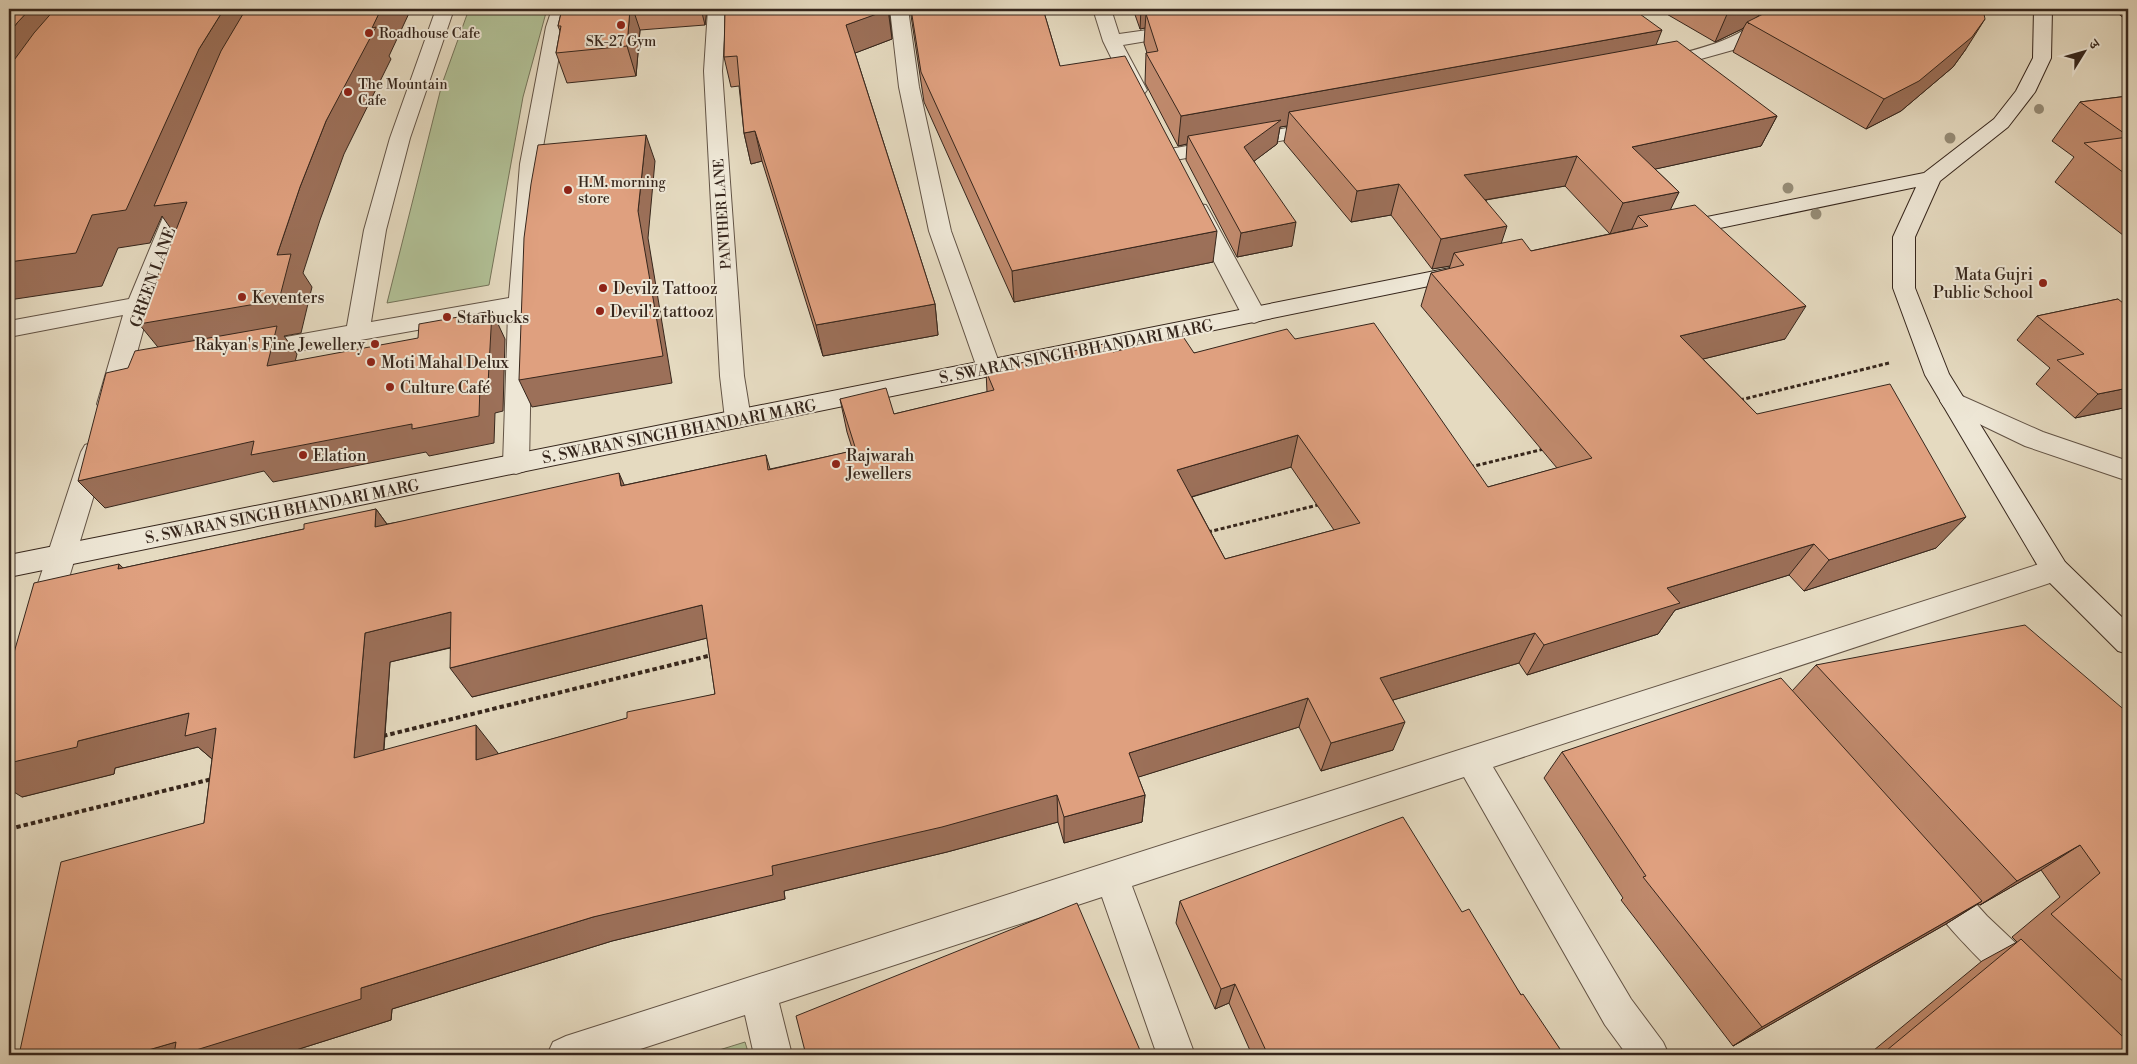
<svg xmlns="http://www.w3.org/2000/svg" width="2137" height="1064" viewBox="0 0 2137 1064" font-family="'Libre Bodoni','Noto Serif Devanagari',serif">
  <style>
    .green { fill: #b1c096; stroke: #747359 }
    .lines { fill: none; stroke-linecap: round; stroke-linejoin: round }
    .lane-casing { stroke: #625345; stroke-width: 2 }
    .street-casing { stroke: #625345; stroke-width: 2 }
    .secondary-casing { stroke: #36261c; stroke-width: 2 }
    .path-far1 { stroke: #36261c; stroke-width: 3; stroke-dasharray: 4 2.5; stroke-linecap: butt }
    .path { stroke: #36261c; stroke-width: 4; stroke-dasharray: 4.5 3; stroke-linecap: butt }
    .lane { fill: #eee7d6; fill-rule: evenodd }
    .street { fill: #eee7d6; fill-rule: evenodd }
    .secondary { fill: #eee7d6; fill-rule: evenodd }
    .tree { fill: #968c76 }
    .wall { fill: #c08a6d; stroke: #36261c; fill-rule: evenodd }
    .shaded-wall { fill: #9c7059; stroke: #36261c }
    .building { fill: #dfa07f; stroke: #36261c; fill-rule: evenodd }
    .poi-dot { fill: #8f2418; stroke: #eee7d6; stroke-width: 2 }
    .labels { text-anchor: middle; stroke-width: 4; stroke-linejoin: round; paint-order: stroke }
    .far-poi-label { font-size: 14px; fill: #36261c; stroke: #eee7d6; text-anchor: start }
    .far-street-label { font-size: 14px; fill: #36261c; stroke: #eee7d6 }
    .poi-label { font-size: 16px; fill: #36261c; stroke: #eee7d6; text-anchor: start }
    .street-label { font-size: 16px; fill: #36261c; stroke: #eee7d6 }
  </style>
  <rect width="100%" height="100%" fill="#e5dac0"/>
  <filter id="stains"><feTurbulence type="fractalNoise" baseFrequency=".004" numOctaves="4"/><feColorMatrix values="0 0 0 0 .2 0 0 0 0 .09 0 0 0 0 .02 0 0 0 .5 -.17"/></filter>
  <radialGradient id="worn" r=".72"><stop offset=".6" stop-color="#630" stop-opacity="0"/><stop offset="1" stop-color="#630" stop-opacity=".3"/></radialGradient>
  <path class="green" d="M469 9H547L523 97 489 285 387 303 442 84Z
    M745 1042 749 1055H703Z"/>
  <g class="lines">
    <defs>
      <path id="lane" d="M890 9H908L919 87 951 231 1001 368 998 374 989 376 980 374 977 368 929 231 899 87Z
        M1953 392 2043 432 2128 461V481L2025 446 1944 407 1940 401 1944 395Z"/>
      <path id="street" d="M436 9H454L410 138 386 230 371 322 509 298 520 164 546 27 552 9H570L564 27 540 164 532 304 529 464 525 471 516 474 507 471 503 464 508 314 253 359 244 357 241 351 244 345 253 343 347 326 364 230 390 138Z
        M708 9H726L722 71 744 376 751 419 747 425 738 428 729 425 725 419 720 376 704 71Z
        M1093 9H1111L1119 34 1183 25 1189 26 1192 30 1189 34 1123 45 1147 90 1144 94H1130L1127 90 1103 41Z
        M1769 9H1787L1770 30 1733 50 1658 71 1651 69 1649 65 1651 61C1692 50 1740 43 1769 9Z
        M1321 122 1328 124 1331 128 1328 132 1170 161 1163 159 1160 155 1163 151 1170 149Z
        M184 187 191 189 195 193 150 305 123 404 119 410 110 413 101 410 97 404 123 315 9 337V321L129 299 173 193 177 189Z
        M1198 204 1206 205 1209 210 1266 315 1262 320 1254 323 1246 320 1242 315 1187 210 1190 205Z
        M94 442 103 445 107 452 58 614 53 622 43 626 33 622 28 614 81 452 85 445Z
        M2055 559 2065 562 2069 570 2065 578 1493 767 1631 999 1663 1042 1669 1055H1627L1605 1025 1464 777 1132 886 1195 1055H1157L1102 897 779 1003 792 1055H754L745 1015 622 1055H547L553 1042 566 1036Z
        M1938 870 1950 875 1987 916 2039 965 2044 978 2039 991 2026 996C2021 994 2016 993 2012 989 1988 970 1932 913 1921 887L1926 875Z"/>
      <path id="secondary" d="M2034 9H2052L2051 58 2035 92 2008 127 1940 181 1915 237V288L1949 374 2065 562 2128 623V654L2118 651 2045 578 1925 375 1893 288V237L1916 187 1677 237 1669 235 1666 230 1669 225 1677 223 1924 173 1994 119 2016 91 2033 58Z
        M1465 265 1473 267 1476 272 1473 277 9 577V555Z"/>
    </defs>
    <use href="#lane" class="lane-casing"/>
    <use href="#street" class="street-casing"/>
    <use href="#secondary" class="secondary-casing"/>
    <path class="path-far1" d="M1740 400 1889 363
      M1470 467 1544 449
      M1208 532 1318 505"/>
    <path class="path" d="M383 736 712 655
      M9 829 212 779"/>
    <use href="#lane" class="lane"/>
    <use href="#street" class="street"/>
    <use href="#secondary" class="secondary"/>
  </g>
  <g class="tree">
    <circle cx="2039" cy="109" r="5"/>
    <circle cx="1950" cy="138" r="5.5"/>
    <circle cx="1788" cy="188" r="5.5"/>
    <circle cx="1816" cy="214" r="5.5"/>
  </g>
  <path class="wall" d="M562 9H707L705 25 640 30 636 76 567 83 556 53 560 31 558 26Z
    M724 9H889L892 39 855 53 935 304 938 335 823 356 762 161 751 164 744 133 739 86 731 87 724 57 725 13Z
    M910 9H1043L1060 66 1213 262 1014 302 924 102Z
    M1133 9H1633L1656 45 1777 116 1761 146 1655 169 1679 192 1670 209 1785 339 1703 359 1757 414 1936 548 1804 591 1789 575 1675 610 1658 634 1527 675 1519 663 1393 700V750L1321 771 1299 727 1138 777 1145 795 1142 822 1064 843 1058 822 947 852 784 891 785 899 612 941 392 1009 391 1020 280 1055H19L204 823 212 759 198 747 115 768 114 774 22 797 123 568 304 529 376 509 387 524 625 485 766 455 770 469 853 451 847 432 840 399 894 414 987 392 986 371 1113 352 1194 353 1295 339 1488 487 1557 468 1421 306 1431 273 1449 269 1450 266 1432 269 1391 215 1351 222 1284 142 1287 126 1280 127 1277 144 1254 161 1292 246 1237 257 1186 160 1187 144 1178 146 1145 83 1146 53H1147L1144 43 1145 28 1140 29ZM1565 186 1610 234 1632 229 1531 251 1501 243 1486 200ZM1291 467 1334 530 1225 559 1192 497ZM707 638 715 694 498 754V753L384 750 390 662 450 648 472 697Z
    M1658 9H1766L1756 18 1966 49 1953 67 1901 111 1866 129 1733 52 1744 27 1742 29 1715 42Z
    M2113 9H2128V22Z
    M2128 96V239L2055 182 2074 157 2052 141 2080 102Z
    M2118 299 2128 407 2075 418 2036 384 2050 368 2017 340 2037 316Z
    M1816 665 2128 713V1055H1868L1982 961 2017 942 2012 937 2060 897 2041 870 1980 905 1978 904 1946 924 1733 1046 1621 900 1623 898 1544 778 1562 752 1792 691Z
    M1180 901 1462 912 1564 1055H1252L1229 1003 1215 1009 1176 923Z"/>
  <path class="shaded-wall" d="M30 9H82L9 100V34L17 23Z
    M224 9H260L187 202 178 239 162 216 150 243 118 248 102 286 9 300V262L199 49Z
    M381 9H411L389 56 391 59 344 154 320 220 303 273 312 287 301 333 284 336 297 354 287 394 166 357 139 324 277 255 300 187 326 121Z
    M630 9H633L640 30 636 76 627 46Z
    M701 9H707L705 25Z
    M888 9 892 39 850 55 846 25Z
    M1141 9H1268L1146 14 1145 28 1140 29Z
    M1735 9H1766L1749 24 1747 22 1744 27 1742 29 1715 42 1728 12Z
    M1985 19 1966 49 1953 67 1901 111 1866 129 1884 99Z
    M1662 30 1650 60 1289 112 1287 126 1280 127 1277 144 1241 171 1188 136 1187 144 1178 146 1181 116Z
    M1777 116 1761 146 1619 177 1632 147Z
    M755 131 762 161 751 164 744 133Z
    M646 135 655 161 648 238 672 383 532 407 519 380 638 211Z
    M1577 156 1565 186 1455 205 1464 175Z
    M1399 184 1391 215 1351 222 1357 191Z
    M1679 192 1664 223 1638 216 1632 229 1610 234 1623 203Z
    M1296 222 1292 246 1237 257 1241 233Z
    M1507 226 1497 256 1454 253 1450 266 1432 269 1441 239Z
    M1217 231 1213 262 1014 302 1012 271Z
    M935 304 938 335 823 356 816 325Z
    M1806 306 1785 339 1662 369 1680 336Z
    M492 311 505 339 503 411 495 413 494 443 429 456 426 452 273 482 264 471 105 508 78 481 480 385Z
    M2128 388V407L2075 418 2098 394Z
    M1298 435 1291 467 1174 502 1177 470Z
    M619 473 633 505 621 486Z
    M376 509 399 541 375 527Z
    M1966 517 1936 548 1804 591 1829 560Z
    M1814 544 1789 575 1675 610 1658 634 1527 675 1544 645 1667 588Z
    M119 564 151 595 118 569Z
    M702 605 715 636 472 697 450 668Z
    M451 612 473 642 390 662 381 785 354 758 365 633Z
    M1535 633 1519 663 1369 707 1380 678Z
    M1308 698 1299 727 1126 781 1129 753Z
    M189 713 216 728 218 764 198 747 115 768 114 774 22 797 9 789V763L78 741Z
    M1405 722 1393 750 1321 771 1331 743Z
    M476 725 498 753 499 787 476 760Z
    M1057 795 1058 822 947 852 784 891 785 899 612 941 392 1009 391 1020 280 1055H131L361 988 593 917 772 866Z
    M1145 795 1142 822 1064 843V817Z
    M2080 845 2041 870 1980 905 2017 881Z
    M1982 901 1946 924 1733 1046 1762 1027Z
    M1235 984 1229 1003 1215 1009 1221 989Z"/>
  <path class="building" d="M9 9H30L17 23 9 34Z
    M55 9H224L199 49 126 210 92 215 76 253 9 262V67L34 33Z
    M246 9H381L372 28 376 27 326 121 300 187 277 255 291 254 279 300 139 324 187 202 154 206 221 51Z
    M562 9H630L627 46 556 53 561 26H558Z
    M725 9H888V10L846 25 935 304 816 325 755 131 744 133 737 56 724 57Z
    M911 9H1043L1060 66 1125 56 1217 231 1012 271 921 72Z
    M1178 9H1633L1662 30 1181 116 1146 53 1158 51 1146 14Z
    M1722 9H1735L1728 12Z
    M1773 9H1983L1985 19 1972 37 1919 81 1884 99 1747 22Z
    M1677 41 1777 116 1632 147 1679 192 1623 203 1577 156 1464 175 1507 226 1441 239 1399 184 1357 191 1289 112Z
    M2128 96V136L2080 102Z
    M1281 120 1244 147 1296 222 1241 233 1188 136Z
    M646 135 638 211 663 356 519 380 524 238 531 184 538 145Z
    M2128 137V176L2084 143Z
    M1695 205 1806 306 1680 336 1757 414 1890 384 1966 517 1829 560 1814 544 1667 588 1680 603 1544 645 1535 633 1380 678 1405 722 1331 743 1308 698 1129 753 1145 795 1064 817 1057 795 942 827 772 866 773 875 593 917 361 988V999L180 1055H174L176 1042 131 1055H19L61 862 204 823 216 728 185 736 189 713 78 741 77 747 9 763V670L34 583 119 564 118 569 304 529V524L376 509 375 527 619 473 621 486 766 455 768 470 856 450 840 399 886 388 894 414 994 390 986 371 1108 343 1113 352 1182 335 1194 353 1287 329 1295 339 1374 323 1488 487 1592 458 1431 273 1464 265 1454 253 1522 239 1531 251 1648 226 1638 216ZM1298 435 1360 523 1225 559 1177 470ZM702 605 715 694 627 712V718L476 760V725L354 758 365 633 451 612 450 668Z
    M2118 299 2128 307V388L2098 394 2057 360 2084 354 2037 316Z
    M492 311 488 384 480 385 479 416 412 429V424L251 455 254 441 78 481 106 373 128 368 135 351 277 326 267 366 418 338 419 324Z
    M2025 625 2128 713V986L2051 914 2100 873 2080 845 2017 881 1816 665Z
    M1781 678 1982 901 1762 1027 1643 877 1646 876 1562 752Z
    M1403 817 1462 912 1469 909 1521 995 1523 994 1564 1055H1268L1235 984 1221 989 1180 901Z
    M1077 903 1142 1055H806L796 1016Z
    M2021 939 2123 1037H2128V1055H1881Z"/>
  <g class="poi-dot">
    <circle cx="621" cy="25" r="5"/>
    <circle cx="369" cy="33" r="5"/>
    <circle cx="348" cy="92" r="5"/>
    <circle cx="568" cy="190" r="5"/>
    <circle cx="2043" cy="283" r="5"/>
    <circle cx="603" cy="288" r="5"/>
    <circle cx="242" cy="297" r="5"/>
    <circle cx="600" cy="311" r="5"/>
    <circle cx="447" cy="317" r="5"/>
    <circle cx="375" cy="344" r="5"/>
    <circle cx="371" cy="362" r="5"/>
    <circle cx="390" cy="387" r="5"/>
    <circle cx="303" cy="455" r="5"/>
    <circle cx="836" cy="464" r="5"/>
  </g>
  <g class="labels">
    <g class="far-poi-label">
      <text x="379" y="38">Roadhouse Cafe</text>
      <text x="621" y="46" text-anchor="middle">SK-27 Gym</text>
      <text x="358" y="89">The Mountain<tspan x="358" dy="16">Cafe</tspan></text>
      <text x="578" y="187">H.M. morning<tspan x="578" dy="16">store</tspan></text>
    </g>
    <g class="far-street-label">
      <text transform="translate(722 214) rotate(-94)" y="5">PANTHER LANE</text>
    </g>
    <g class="poi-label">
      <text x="2033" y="280" text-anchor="end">Mata Gujri<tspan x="2033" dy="18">Public School</tspan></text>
      <text x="613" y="294">Devilz Tattooz</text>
      <text x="252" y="303">Keventers</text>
      <text x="610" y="317">Devil'z tattooz</text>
      <text x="457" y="323">Starbucks</text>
      <text x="365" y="350" text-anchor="end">Rakyan's Fine Jewellery</text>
      <text x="381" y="368">Moti Mahal Delux</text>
      <text x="400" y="393">Culture Café</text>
      <text x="313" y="461">Elation</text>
      <text x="846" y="461">Rajwarah<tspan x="846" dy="18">Jewellers</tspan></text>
    </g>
    <g class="street-label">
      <text transform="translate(152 277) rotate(-70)" y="6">GREEN LANE</text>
      <text transform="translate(1076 351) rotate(-11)" y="6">S. SWARAN SINGH BHANDARI MARG</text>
      <text transform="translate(679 431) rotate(-11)" y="6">S. SWARAN SINGH BHANDARI MARG</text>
      <text transform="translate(282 511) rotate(-11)" y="6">S. SWARAN SINGH BHANDARI MARG</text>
    </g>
  </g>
  <rect width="2137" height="1064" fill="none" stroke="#e5dac0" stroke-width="30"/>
  <rect x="10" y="10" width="2117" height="1044" fill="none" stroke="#36261c" stroke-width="2.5"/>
  <rect x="15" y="15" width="2107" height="1034" fill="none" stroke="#36261c"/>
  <g transform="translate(2084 52) rotate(53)" stroke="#eee7d6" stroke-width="4" paint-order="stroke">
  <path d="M0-4L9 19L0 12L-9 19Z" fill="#36261c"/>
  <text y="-8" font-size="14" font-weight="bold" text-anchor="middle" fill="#36261c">उ</text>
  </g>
  <rect width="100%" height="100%" filter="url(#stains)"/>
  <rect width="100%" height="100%" fill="url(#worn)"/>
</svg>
